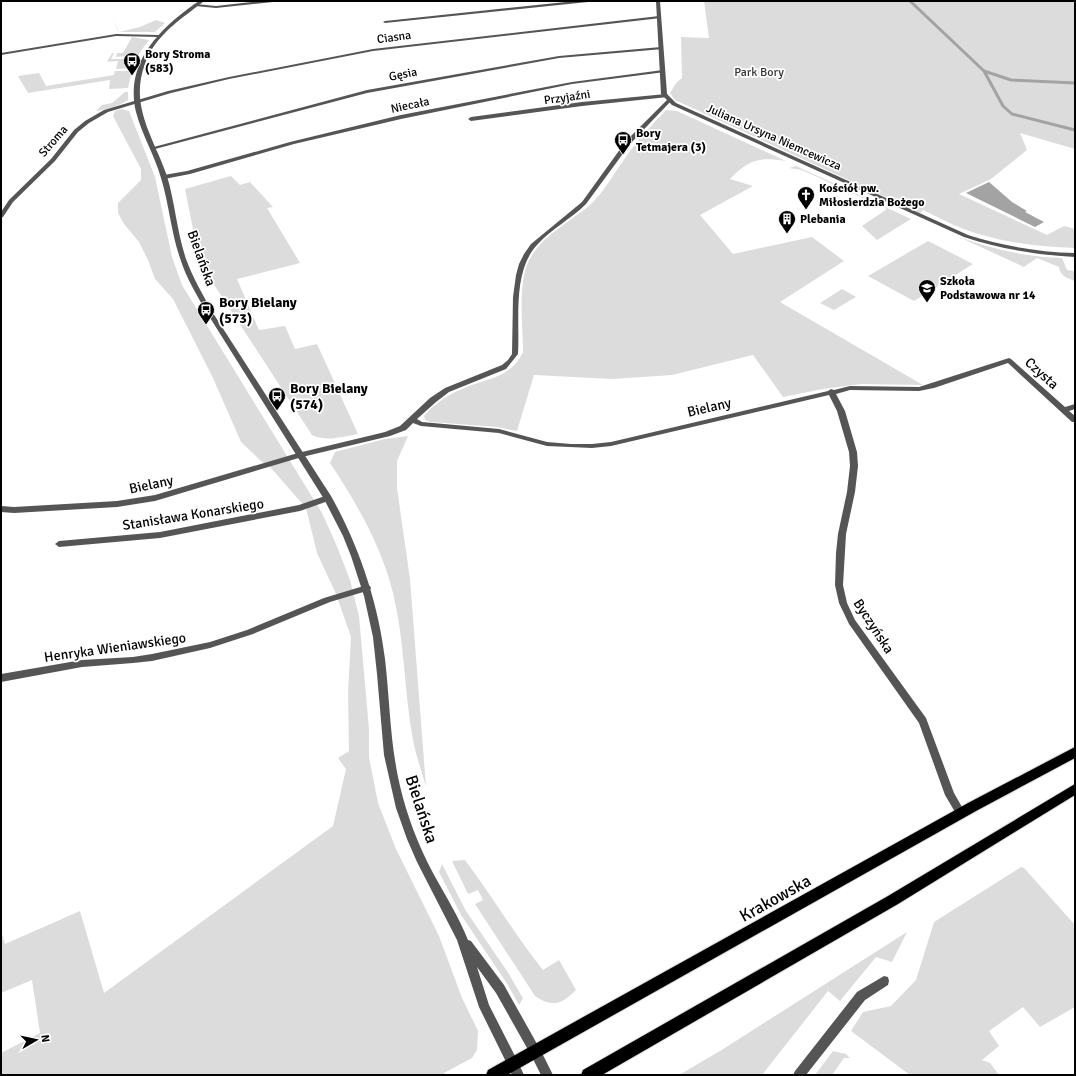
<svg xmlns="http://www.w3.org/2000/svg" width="1076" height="1076" viewBox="0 0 1076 1076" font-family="Signika,sans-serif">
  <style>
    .green { fill: #dcdcdc }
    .water { fill: #a3a3a3 }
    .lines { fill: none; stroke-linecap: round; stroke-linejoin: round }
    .stream { stroke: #a3a3a3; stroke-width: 3 }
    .primary-casing { stroke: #dbdbdb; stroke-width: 2 }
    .minor { fill: #555; fill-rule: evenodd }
    .tertiary { fill: #555; fill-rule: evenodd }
    .primary { fill: #000; fill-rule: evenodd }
    .labels { text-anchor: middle; stroke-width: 3.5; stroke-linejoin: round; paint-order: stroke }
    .far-street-label { font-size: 12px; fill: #000; stroke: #fff }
    .far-poi-label { font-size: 12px; font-weight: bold; fill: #000; stroke: #fff; text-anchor: start }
    .far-park-label { font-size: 12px; fill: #333; stroke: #fff }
    .street-label { font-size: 14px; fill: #000; stroke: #fff }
    .poi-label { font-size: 14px; font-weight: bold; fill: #000; stroke: #fff; text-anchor: start }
    .near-street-label { font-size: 17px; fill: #000; stroke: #fff }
  </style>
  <rect width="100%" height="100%" fill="#fff"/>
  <path class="green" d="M704 1H1075V149L1020 133 1027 150 991 179 959 194 1047 235 1064 226 1075 229V248C1045 247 1015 244 986 236 964 231 943 220 923 210L920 213 675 100 670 93 676 83 682 78 681 37 709 38Z
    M111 16 119 32 140 27 156 20 165 23 155 32H119L118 31Z
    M132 37 149 40 138 55 116 57 117 53H114L111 59H137L132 68 116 69 118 61 107 62 112 53H123Z
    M115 71H132L128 88 109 89 110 80 28 93 18 76 39 73 46 86 114 75Z
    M125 92H128V100C119 106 108 109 96 111L102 105 112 103Z
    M121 109 129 111 155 177 172 257 182 285 322 513 336 544 350 580 359 616 369 729V757L378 803 396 849 439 936 462 998 478 1031 477 1050 472 1058 444 1073 445 1075H1V1053L40 1033 32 980 1 993V931L5 944 80 911 104 993 333 826 346 769 338 758 349 751 348 693 351 637 336 594 317 553 306 508 271 468 261 461 241 442 213 378 173 299 155 279 148 260 139 242 124 224 118 213V203L141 180V169L113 116 115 111Z
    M666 110 677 111 786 161C760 157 749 159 730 179L753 186 700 215 733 254 812 237 844 261 780 302 923 385 861 384 823 389 783 397 753 355 672 375 612 379 534 375 517 431 497 427 431 422 425 420 424 416C434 404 449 394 464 388 488 378 511 378 523 352 523 326 518 290 527 265 538 237 569 223 590 205 603 193 611 178 621 164 634 144 650 127 666 110Z
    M796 166 911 219 877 240 862 226 887 209 802 170 789 168Z
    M231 176 240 185 250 182 273 207 267 208 300 263 237 279 259 330 285 326 295 349 317 344 358 434C340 437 328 442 312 435L211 280 195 239 185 189Z
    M959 237C992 249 1026 257 1062 258L1067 270 1075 271V281C1067 278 1060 276 1059 267L1037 258 1024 267Z
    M928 241 973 264 914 301 868 276Z
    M842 289 856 297 834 310 820 303Z
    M408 436 397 461V488L410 579 426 787C422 772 416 756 413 740 404 692 405 642 393 593 382 547 356 502 330 463L335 452 385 439Z
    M465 860C492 896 515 935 543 970L559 960 576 990C562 1004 553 1008 535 996L475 904 483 900 478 890 468 894 452 861Z
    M442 864 466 911 509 974 521 995 523 998 519 1005 508 985 461 915 439 872Z
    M1021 867 1024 868 1075 925V1007L1040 1027 1023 1007 989 1031 999 1046 982 1060 990 1063 999 1075H910L851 1031 863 1012 891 1006 916 980 934 922Z
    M907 932 892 962 876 957 840 1001 828 991 762 1075H679L720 1051Z
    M833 1051 846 1054 850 1058H844L832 1075H815Z"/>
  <path class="water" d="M989 182 1012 202 1027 211 1025 212 1044 222 1035 227 966 193Z"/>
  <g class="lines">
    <path class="stream" d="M910 1 984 71 1003 106 1012 114 1075 130
      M984 71 1011 80 1075 83"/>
    <defs>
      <path id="primary" d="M1075 747V758L976 811 507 1075H486L488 1070 968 803Z
        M1075 784V795L898 904 602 1075H581L583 1070 888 896Z"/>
    </defs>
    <use href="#primary" class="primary-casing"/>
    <path class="minor" d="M260 1H275L273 2 216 8 195 6 193 5 195 4 216 6Z
      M575 1H590L588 2 385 23 383 22 385 21Z
      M659 16H661V18L373 51 229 79 171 93 108 112 89 123 78 132 55 161 13 202 3 217 1 218V212L9 200 51 159 74 130 85 121 104 110 168 91 229 77 373 49Z
      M116 34 159 35 161 36 159 37 116 36 1 55V53Z
      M661 47 663 48V49L559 58 367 93 155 149 150 148 367 90 559 56Z
      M663 70H665V72L572 84 401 119 294 144 190 174 164 179 161 177 164 175 187 171 290 142 401 115 572 82Z
      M666 94 668 95V97L582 106 471 121 468 119 471 117 582 102Z
      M669 98 671 99V101L630 144 586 204C571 219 551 229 537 245 512 272 520 320 518 354L506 369 449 392 436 402 417 419 422 422 499 429 547 442 571 444H592L611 442 828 391 831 389 834 390 850 386 919 387 1009 358 1011 359 1065 407 1075 404V409L1069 411 1075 416V422H1072L1008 363 934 388 919 391 850 390 836 394 845 411 857 452 858 466 855 492 846 534 843 585 847 603 855 620 926 718 954 793 966 814 964 817 961 818 958 817 945 795 919 723 849 624 839 603 835 585 836 553 838 534 847 492 850 466 849 452 837 411 829 395 611 446 592 448 547 446 499 433 421 426 413 423 406 430 390 436 302 457 155 501 117 507 14 513 1 512V506L14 507 117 501 155 495 298 453 385 432 400 426 430 398 445 388 502 365 508 360 512 354 513 297 516 275 519 264 524 254 531 244 582 202 626 141Z
      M328 495 332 498 331 500 300 511 160 538 59 547 55 544 59 541 160 532 299 505Z
      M367 585 370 586 371 588 370 590 330 602 253 634 210 648 152 661 133 663 82 667 1 682V674L82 660 133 657 152 654 210 642 247 630 324 598Z
      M884 976 888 977 889 981 888 985 865 1000 806 1075H793L795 1071 857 992Z
      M535 1045 539 1047 553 1075H541L529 1051 531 1047Z
      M513 1058 517 1060 524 1075H512L507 1064 509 1060Z"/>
    <path class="tertiary" d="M199 1H204C200 5 194 8 190 12 172 25 152 42 145 64 129 106 154 138 167 176 175 203 177 232 186 259 193 278 203 295 213 313L331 496C359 546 378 602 385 659 390 702 390 744 400 786 407 816 418 845 433 873 445 895 459 917 468 940L471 941 504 985 541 1051 539 1055 535 1057 531 1055 496 993 477 967 489 1005 519 1064 517 1068 513 1070 509 1068 479 1007 457 940 417 862 407 839 396 808 384 755 377 674 373 637 364 596 351 556 343 536 324 499 207 313C197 295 186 278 180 258 171 232 169 204 161 178 155 156 142 135 136 112 124 62 161 27 199 1Z
      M656 1H660L667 94 676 103 968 235C1003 246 1038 252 1075 253V257C1037 255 1000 249 964 237L672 105 661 94Z"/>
    <use href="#primary" class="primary"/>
  </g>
  <defs>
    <symbol id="bus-pin" viewBox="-11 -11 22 30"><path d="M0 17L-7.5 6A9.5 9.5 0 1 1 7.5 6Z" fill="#000" stroke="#fff"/><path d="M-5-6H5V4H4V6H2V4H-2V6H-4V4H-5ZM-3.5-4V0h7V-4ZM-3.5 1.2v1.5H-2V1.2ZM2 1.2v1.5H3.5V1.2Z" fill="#fff"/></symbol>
    <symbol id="church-pin" viewBox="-11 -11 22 30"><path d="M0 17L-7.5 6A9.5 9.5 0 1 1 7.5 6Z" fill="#000" stroke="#fff"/><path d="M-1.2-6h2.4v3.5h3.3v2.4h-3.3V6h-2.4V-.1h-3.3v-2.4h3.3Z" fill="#fff"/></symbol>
    <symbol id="building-pin" viewBox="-11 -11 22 30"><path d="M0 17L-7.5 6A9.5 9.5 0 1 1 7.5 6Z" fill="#000" stroke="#fff"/><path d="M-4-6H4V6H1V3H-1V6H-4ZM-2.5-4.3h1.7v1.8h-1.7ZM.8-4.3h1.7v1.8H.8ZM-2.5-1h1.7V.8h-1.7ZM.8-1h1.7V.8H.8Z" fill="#fff"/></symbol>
    <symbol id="school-pin" viewBox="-11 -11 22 30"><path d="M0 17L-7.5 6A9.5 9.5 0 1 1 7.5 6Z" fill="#000" stroke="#fff"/><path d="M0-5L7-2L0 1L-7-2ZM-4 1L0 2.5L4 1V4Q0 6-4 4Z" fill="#fff"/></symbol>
  </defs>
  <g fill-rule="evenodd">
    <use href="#bus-pin" x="122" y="51" width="20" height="27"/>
    <use href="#bus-pin" x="613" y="130" width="20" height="27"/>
    <use href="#church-pin" x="796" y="185" width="20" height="27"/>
    <use href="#building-pin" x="777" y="209" width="20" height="27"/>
    <use href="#school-pin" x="917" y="278" width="20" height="27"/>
    <use href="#bus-pin" x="196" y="300" width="20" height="27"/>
    <use href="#bus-pin" x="267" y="386" width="20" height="27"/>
  </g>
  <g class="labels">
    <g class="far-street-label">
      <text transform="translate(394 37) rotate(-8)" y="4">Ciasna</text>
      <text transform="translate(403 74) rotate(-11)" y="4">Gęsia</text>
      <text transform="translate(567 97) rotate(-8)" y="4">Przyjaźni</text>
      <text transform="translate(410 105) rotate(-12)" y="4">Niecała</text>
      <text transform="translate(774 137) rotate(24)" y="4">Juliana Ursyna Niemcewicza</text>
      <text transform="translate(53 141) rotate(-49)" y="4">Stroma</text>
    </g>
    <g class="far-poi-label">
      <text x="145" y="58">Bory Stroma<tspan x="145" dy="14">(583)</tspan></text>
      <text x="636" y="137">Bory<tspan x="636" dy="14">Tetmajera (3)</tspan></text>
      <text x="819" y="192">Kościół pw.<tspan x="819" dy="14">Miłosierdzia Bożego</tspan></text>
      <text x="800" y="223">Plebania</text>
      <text x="940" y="285">Szkoła<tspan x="940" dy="14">Podstawowa nr 14</tspan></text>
    </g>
    <g class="far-park-label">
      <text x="759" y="76">Park Bory</text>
    </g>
    <g class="street-label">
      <text transform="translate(202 258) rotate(70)" y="5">Bielańska</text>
      <text transform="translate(1042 373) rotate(42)" y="5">Czysta</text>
      <text transform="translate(709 407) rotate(-13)" y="5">Bielany</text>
      <text transform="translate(151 484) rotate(-12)" y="5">Bielany</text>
      <text transform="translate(193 514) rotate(-9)" y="5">Stanisława Konarskiego</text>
      <text transform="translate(874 626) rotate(57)" y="5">Byczyńska</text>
      <text transform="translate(115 647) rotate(-8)" y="5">Henryka Wieniawskiego</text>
    </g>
    <g class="poi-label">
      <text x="219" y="307">Bory Bielany<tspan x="219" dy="16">(573)</tspan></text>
      <text x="290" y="393">Bory Bielany<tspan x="290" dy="16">(574)</tspan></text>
    </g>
    <g class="near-street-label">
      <text transform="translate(422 809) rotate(72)" y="6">Bielańska</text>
      <text transform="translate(775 898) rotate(-29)" y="6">Krakowska</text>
    </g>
  </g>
  <rect width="1076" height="1076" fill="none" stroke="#000000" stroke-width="4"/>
  <g transform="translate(36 1040) rotate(81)" stroke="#ffffff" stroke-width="3" paint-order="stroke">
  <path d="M0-3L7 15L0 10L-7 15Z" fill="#000000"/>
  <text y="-6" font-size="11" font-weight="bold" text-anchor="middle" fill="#000000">N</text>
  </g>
</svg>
